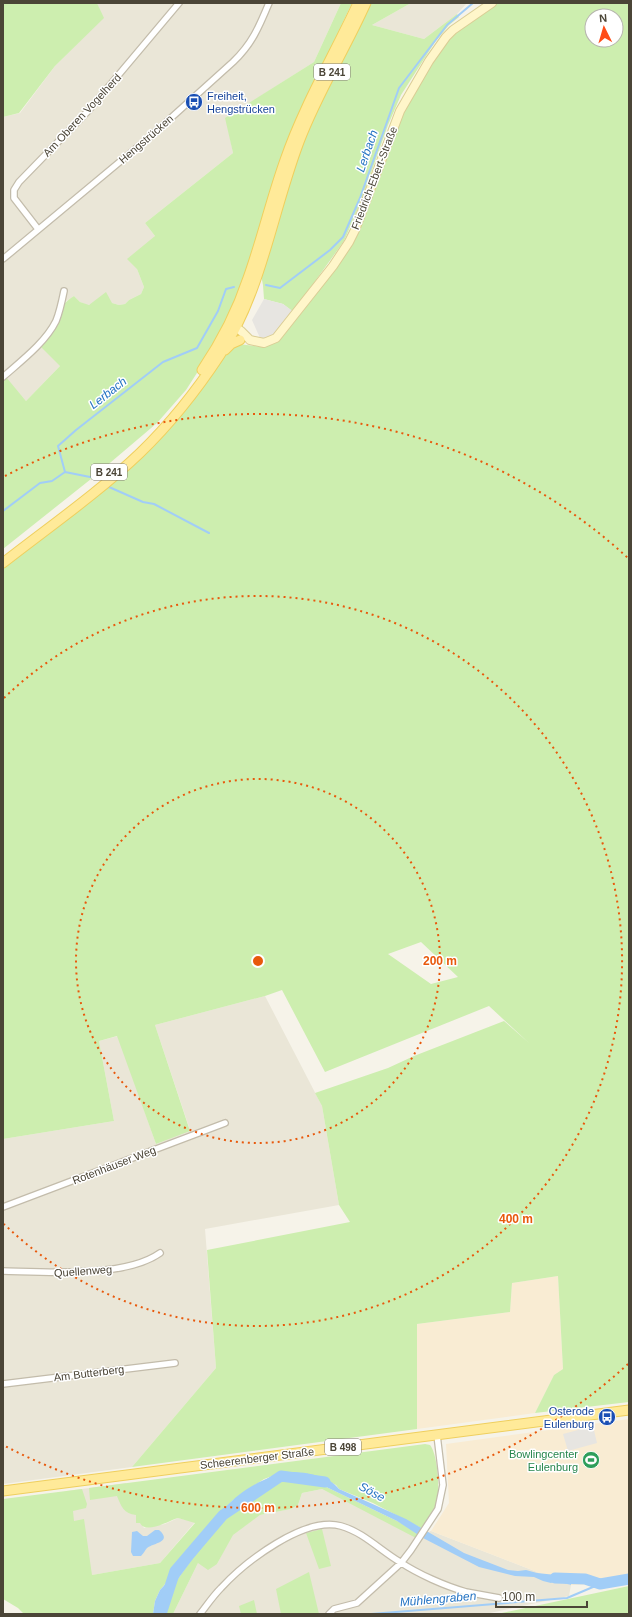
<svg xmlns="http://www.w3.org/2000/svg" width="632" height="1617" viewBox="0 0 632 1617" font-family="Helvetica,sans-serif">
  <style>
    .residential { fill: #eae6d7 }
    .commercial { fill: #f9ecd3 }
    .green { fill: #cdeeaf; fill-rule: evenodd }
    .parking { fill: #e7e5e1 }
    .water { fill: #a1cdf7 }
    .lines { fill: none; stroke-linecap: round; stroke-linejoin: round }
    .stream { stroke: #a1cdf7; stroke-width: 2 }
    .river { stroke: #a1cdf7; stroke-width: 11 }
    .street-casing { stroke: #c3bcab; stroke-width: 8 }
    .secondary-casing { stroke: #dacd95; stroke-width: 10 }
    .primary-casing { stroke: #efcf5e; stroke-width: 11 }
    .street { stroke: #fff; stroke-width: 5.5 }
    .secondary { stroke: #fff6ca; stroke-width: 8 }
    .primary { stroke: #ffea99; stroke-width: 9 }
    .ring { fill: none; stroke: #e8590c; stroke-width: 2; stroke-dasharray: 2 4 }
    .labels { text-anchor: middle; stroke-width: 3; stroke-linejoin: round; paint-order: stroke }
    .shield { fill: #fff; stroke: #817d73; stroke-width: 1 }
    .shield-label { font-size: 10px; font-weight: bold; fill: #4b4537 }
    .transit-label { font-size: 11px; fill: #164399; stroke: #fff; text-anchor: start }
    .street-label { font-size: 11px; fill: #4b4537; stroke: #fff }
    .leisure-label { font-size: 11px; fill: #27864d; stroke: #fff; text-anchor: end }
    .water-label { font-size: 12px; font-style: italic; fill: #2473c3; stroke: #fff }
    .centre { fill: #e8590c; stroke: #fff; stroke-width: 2 }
    .ring-label { font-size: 12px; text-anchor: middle; font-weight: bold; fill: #e8590c; stroke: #fff; stroke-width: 3; stroke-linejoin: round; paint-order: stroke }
  </style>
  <rect width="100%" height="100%" fill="#f6f3e9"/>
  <path class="residential" d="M97 3H341L314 62 226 118 233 153 145 223 155 236 137 269 144 287 141 294 129 300 125 304 119 305 112 303 87 305 80 302 74 296 65 302 60 366 26 401 6 378 3 380V117L20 113 55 66 103 18Z
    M411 3H467L457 14 424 39 372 25Z
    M265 996 322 1106 339 1205 205 1229 216 1368 132 1467 3 1484V1139L114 1121 99 1041 118 1036 156 1144 190 1130 155 1025Z
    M126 1483 136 1515 144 1528 165 1524 178 1518 195 1522 160 1563 81 1577 67 1491Z
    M322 1489 360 1508 428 1532 431 1531 571 1585 569 1596 485 1614H173L198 1563 217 1564 232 1535 260 1515 291 1509 298 1505 302 1493Z"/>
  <path class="commercial" d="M558 1276 563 1369 554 1375 535 1413 417 1429V1324L510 1312 512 1283Z
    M629 1419V1579L600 1584 571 1585 431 1531 449 1503 446 1444Z"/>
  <path class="green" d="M3 3H97L104 18 55 66 19 113 3 117Z
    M341 3H352L292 130 274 179 245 277 223 329 204 362 186 390 157 423 91 479 3 549V380L6 377 26 401 60 366 39 345C49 329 57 306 74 296L80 302 89 305 106 292 112 303 119 305 125 304 129 300 141 294 144 287 137 269 127 259 155 236 145 223 233 153 225 118 314 62Z
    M369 3H411L372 25 424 39 457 14 459 17 449 25 435 42 401 95 388 125 360 204 344 241 308 291 292 311 283 304 264 299 263 285 261 275 288 184 308 129Z
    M497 3H629V1402L535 1413 554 1375 563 1369 558 1276 512 1283 510 1312 417 1324V1429L132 1467 216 1368 207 1250 350 1222 339 1205 322 1106 315 1093 388 1068 414 1056 504 1021 529 1043 489 1006 325 1072 282 990 265 996 155 1025 190 1131 156 1144 117 1036 99 1041 114 1121 3 1139V566L68 516 200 391 227 352 239 344 263 347 272 344 283 336 315 296 347 250 402 112 442 46 464 25ZM592 16H616V40H592ZM421 942 458 977 431 984 388 954Z
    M425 1444 430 1445C438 1454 441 1496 436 1507 434 1515 427 1522 423 1529L373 1503 339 1489 336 1485 328 1481 304 1473 278 1474 264 1479 233 1500 223 1510 211 1530 160 1590 155 1601 153 1614H24L18 1608 3 1599V1499L82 1489 87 1504 86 1508 73 1511 74 1521 84 1519 92 1575 160 1563 195 1523 178 1518C170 1520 146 1535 140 1523H136V1515C124 1514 121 1506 117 1496L90 1500 89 1488Z
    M292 1477 310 1480 318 1483 397 1521 419 1534 416 1538 322 1489 302 1493 298 1505 291 1509 260 1515 233 1535 217 1564 208 1570 198 1563 173 1614H161L163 1605 175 1583 192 1559 233 1509 250 1493 260 1487 272 1481Z
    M322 1529 331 1566 319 1569 306 1533Z
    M309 1572 319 1614H281L276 1589Z
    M629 1586V1614H497Z
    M254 1600 257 1614H241L239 1606Z"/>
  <path class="parking" d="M264 299 283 304 294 312 270 338 264 340 260 338 252 320Z
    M593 1426 597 1443 568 1451 563 1434Z"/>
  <path class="water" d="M291 1472C307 1472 329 1476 339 1489L406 1519 464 1553 508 1570 518 1571 526 1570 537 1573 556 1575 570 1574 571 1585 556 1581 551 1583 543 1581 534 1577 515 1576 479 1567 423 1538 397 1521 318 1483C291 1472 265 1480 243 1498L192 1560 175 1583 163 1605 161 1614H153L155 1601 160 1590C177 1572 194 1552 210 1532 216 1524 219 1515 225 1508 242 1489 266 1476 291 1472Z
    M155 1530H159C173 1542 153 1543 147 1548 145 1550 144 1553 141 1556H133L131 1552 132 1532 137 1531 143 1536H147Z"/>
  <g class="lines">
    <path class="stream" d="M266 285 280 288 330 250 343 237 360 198 399 88 447 25 473 3
      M65 472 90 477
      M109 487 143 502 154 504 209 533
      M3 511 40 483 52 481 65 472 58 446 76 430 163 362 197 348 218 311 226 289 234 287
      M371 1614 567 1598 600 1584"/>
    <path class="river" d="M555 1578 585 1579 600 1584 629 1579
      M161 1614 175 1571 223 1515 281 1476 325 1482"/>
    <defs>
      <path id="street" d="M38 229 14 198V190L19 182 89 110 179 3
        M3 259 152 135 233 62C252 44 259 27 269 3
        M3 377C21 361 45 343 56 321 60 311 62 301 64 291
        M3 1207 225 1123
        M3 1271C46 1272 125 1278 160 1253
        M3 1384 175 1363
        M200 1614C207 1605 213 1596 221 1588 245 1562 304 1516 341 1526 363 1532 381 1551 400 1562 418 1574 445 1586 466 1592 477 1594 488 1596 499 1598
        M329 1614 334 1609 357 1603 401 1563 411 1550 438 1509 443 1485 437 1435"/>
      <path id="secondary" d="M231 324 241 331 250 340
        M250 340 264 343 276 338 333 266 349 242 355 230 400 111 429 61 446 37 453 30 492 3"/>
      <path id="primary" d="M225 350 231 344 240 340
        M202 370C221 342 237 311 248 278 262 239 271 199 285 160 304 105 334 55 358 3
        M3 563C49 527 98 493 140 453 170 424 197 390 220 355 262 291 272 213 299 142 317 94 345 50 366 3
        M3 1491 629 1410"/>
    </defs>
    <use href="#street" class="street-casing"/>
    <use href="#secondary" class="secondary-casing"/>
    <use href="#primary" class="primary-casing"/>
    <use href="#street" class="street"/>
    <use href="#secondary" class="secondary"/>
    <use href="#primary" class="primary"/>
  </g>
  <g class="ring">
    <circle cx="258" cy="961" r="182"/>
    <path d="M4 698A365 365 0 1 1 4 1224"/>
    <path d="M628 1364A547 547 0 0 1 5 1446M5 476A547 547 0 0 1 628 558"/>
  </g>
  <defs>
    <symbol id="bus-disc" viewBox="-11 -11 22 22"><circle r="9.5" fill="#1a4fb4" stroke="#fff"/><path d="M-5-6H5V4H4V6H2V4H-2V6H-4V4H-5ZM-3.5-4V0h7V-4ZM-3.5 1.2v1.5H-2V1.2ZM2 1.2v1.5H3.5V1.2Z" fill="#fff"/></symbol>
    <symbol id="stadium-disc" viewBox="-11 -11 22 22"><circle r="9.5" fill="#2e9e5b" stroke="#fff"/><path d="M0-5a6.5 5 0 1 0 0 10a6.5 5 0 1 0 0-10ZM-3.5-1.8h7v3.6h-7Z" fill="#fff"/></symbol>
  </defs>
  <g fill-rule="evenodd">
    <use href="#bus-disc" x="184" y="92" width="20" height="20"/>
    <use href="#bus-disc" x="597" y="1407" width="20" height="20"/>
    <use href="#stadium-disc" x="581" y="1450" width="20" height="20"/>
  </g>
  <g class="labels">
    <g class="shield">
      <rect x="314" y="64" width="36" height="16" rx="3"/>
      <rect x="91" y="464" width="36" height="16" rx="3"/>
      <rect x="325" y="1439" width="36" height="16" rx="3"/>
    </g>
    <g class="shield-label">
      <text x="332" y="76">B 241</text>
      <text x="109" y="476">B 241</text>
      <text x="343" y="1451">B 498</text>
    </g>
    <g class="transit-label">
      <text x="207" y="100">Freiheit,<tspan x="207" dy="13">Hengstrücken</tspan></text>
      <text x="594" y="1415" text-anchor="end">Osterode<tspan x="594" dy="13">Eulenburg</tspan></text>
    </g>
    <g class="street-label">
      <text transform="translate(82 115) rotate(-47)" y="4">Am Oberen Vogelherd</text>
      <text transform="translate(146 139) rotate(-41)" y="4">Hengstrücken</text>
      <text transform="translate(374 178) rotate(-69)" y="4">Friedrich-Ebert-Straße</text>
      <text transform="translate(114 1165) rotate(-21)" y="4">Rotenhäuser Weg</text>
      <text transform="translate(83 1271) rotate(-4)" y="4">Quellenweg</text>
      <text transform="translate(89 1373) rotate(-7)" y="4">Am Butterberg</text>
      <text transform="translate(257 1458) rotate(-7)" y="4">Scheerenberger Straße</text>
    </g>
    <g class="leisure-label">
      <text x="578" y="1458">Bowlingcenter<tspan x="578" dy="13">Eulenburg</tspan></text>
    </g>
    <g class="water-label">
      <text transform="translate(367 151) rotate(-71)" y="4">Lerbach</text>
      <text transform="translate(108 393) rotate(-38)" y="4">Lerbach</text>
      <text transform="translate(372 1492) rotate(28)" y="4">Söse</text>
      <text transform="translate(438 1599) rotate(-5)" y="4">Mühlengraben</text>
    </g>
  </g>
  <circle cx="258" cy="961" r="6" class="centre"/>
  <g class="ring-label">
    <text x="440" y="965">200 m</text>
    <text x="516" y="1223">400 m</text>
    <text x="258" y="1512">600 m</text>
  </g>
  <rect width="632" height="1617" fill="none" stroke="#4b4537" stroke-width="8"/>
  <g transform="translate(604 28) rotate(355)"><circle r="19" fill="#ffffff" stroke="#b7b5af"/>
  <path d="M0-3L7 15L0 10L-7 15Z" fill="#ff4c17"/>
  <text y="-6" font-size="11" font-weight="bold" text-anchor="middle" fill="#4b4537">N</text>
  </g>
  <path d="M496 1601v6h91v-6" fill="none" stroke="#4b4537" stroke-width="2"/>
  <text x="502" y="1601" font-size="12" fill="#4b4537" stroke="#ffffff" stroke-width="3" paint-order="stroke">100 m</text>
</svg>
